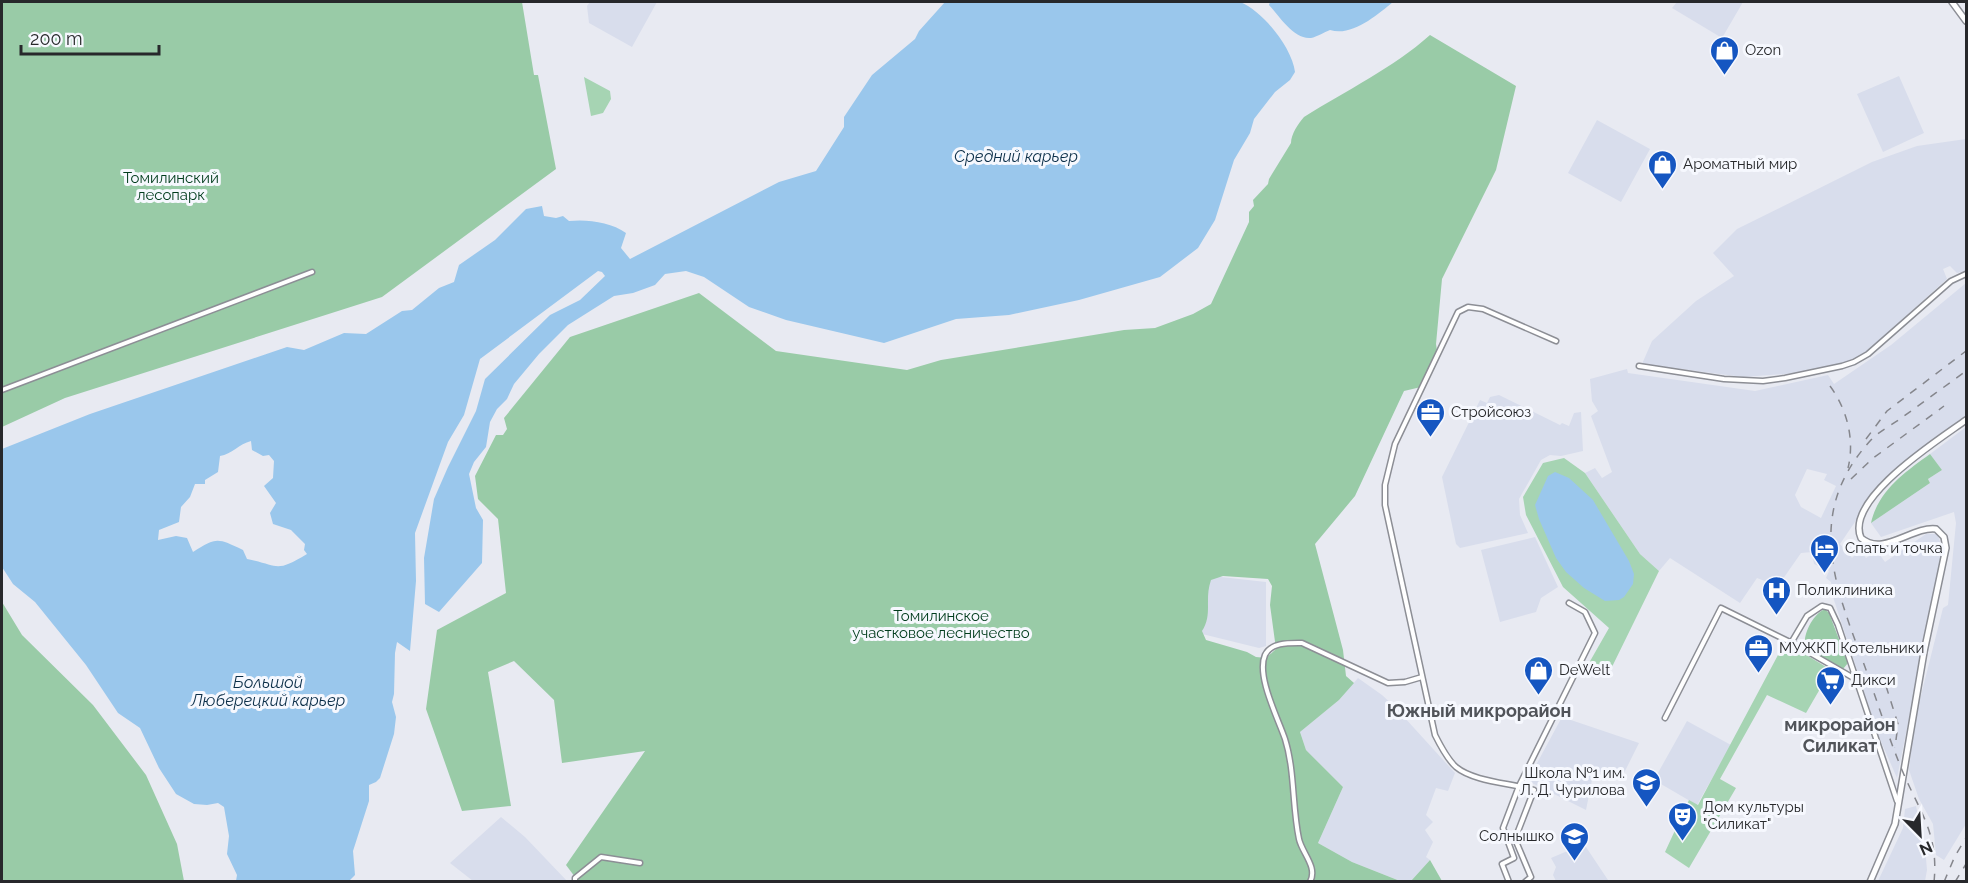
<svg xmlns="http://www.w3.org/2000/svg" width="1968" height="883" viewBox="0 0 1968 883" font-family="Raleway,sans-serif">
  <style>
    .built { fill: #d8ddec; fill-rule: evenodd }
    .green { fill: #a6d4b3 }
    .forest { fill: #99cba7; fill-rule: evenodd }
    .water { fill: #9ac7ec; fill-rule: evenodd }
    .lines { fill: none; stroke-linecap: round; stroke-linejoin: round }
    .street-casing { stroke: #8c8e95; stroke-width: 7 }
    .secondary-casing { stroke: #8c8e95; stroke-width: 8 }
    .street { stroke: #fff; stroke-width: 4 }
    .secondary { stroke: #fff; stroke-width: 5 }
    .rail { stroke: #85868c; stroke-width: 1.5; stroke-dasharray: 8 8; stroke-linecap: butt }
    .labels { text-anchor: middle; stroke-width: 6; stroke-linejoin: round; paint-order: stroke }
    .poi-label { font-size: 15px; fill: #27282b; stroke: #f6f8fe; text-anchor: start }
    .park-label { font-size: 15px; fill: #003c1c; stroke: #f6f8fe }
    .water-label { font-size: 16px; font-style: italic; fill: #0b2e48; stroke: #f6f8fe }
    .quarter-label { font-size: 18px; font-weight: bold; fill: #51545a; stroke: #f6f8fe }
  </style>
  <rect width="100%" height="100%" fill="#e8eaf2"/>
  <path class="built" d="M590 2H657L632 47 589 23 587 6Z
    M1677 2H1743L1722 38 1672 8Z
    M1899 76 1924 133 1883 152 1857 94Z
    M1597 120 1650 149 1621 202 1568 173Z
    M1966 139V271L1957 273 1950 266 1943 269 1947 279 1867 351 1854 360 1798 373 1743 377 1642 364 1652 341 1696 301 1734 276 1713 253 1737 229 1872 162 1917 146Z
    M1966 283V418L1899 466 1882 482 1840 544 1852 558 1860 550 1866 558 1877 551 1885 562 1926 534H1937L1943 549 1897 778 1879 737 1832 594 1831 582 1826 578 1829 571 1814 564 1812 552 1801 553 1778 586 1757 578 1740 603 1670 558 1659 571 1640 554 1585 473 1595 468 1602 478 1612 472 1591 416 1598 411 1592 401 1590 379 1627 369 1628 373 1755 391 1828 375 1834 384 1891 345ZM1807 469 1827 474 1824 480 1836 486 1821 518 1801 507 1795 495Z
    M1499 395 1560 425 1562 423 1569 426 1574 413 1581 412 1583 451 1561 456 1550 455 1541 460 1519 499 1520 515 1528 533 1460 548 1456 544 1442 477 1480 400 1487 403 1490 397Z
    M1966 427V824L1944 860 1936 855 1933 824 1919 799 1909 770 1914 723 1943 608 1948 605 1956 523 1954 512 1881 537 1871 523 1930 483 1928 479 1942 470 1930 454Z
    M1535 537 1558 587 1541 598 1536 612 1500 622 1481 550Z
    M1194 574 1266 582V646L1259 648 1190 631Z
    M1358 678 1382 695 1394 706 1455 773 1448 791 1436 788 1426 815 1433 822 1425 830 1433 842 1426 857 1430 860 1411 881H1400L1352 862 1318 843 1343 787 1306 750 1300 732 1339 700Z
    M1562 717 1639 743 1622 777 1594 770 1586 810 1530 782 1529 778Z
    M1687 721 1731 745 1697 805 1654 780Z
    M1916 806 1925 847 1927 870 1925 881H1878L1903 828 1905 809Z
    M501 817 525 837 567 881H473L450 863Z
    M1584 844 1608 880 1604 882 1556 881 1553 875 1556 867 1551 858Z"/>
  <path class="green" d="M584 77 610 91 611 99 603 113 591 116Z
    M1564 458 1585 473 1640 554 1659 571 1609 673 1589 663 1609 628 1563 587 1526 515 1523 497 1543 463Z
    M1785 642 1831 670 1806 713 1767 695 1720 779 1736 788 1689 868 1665 852 1689 800 1698 805Z"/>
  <path class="forest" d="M2 2H522L534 75H538L556 169 382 297 65 398 2 427Z
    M1430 35 1516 86 1496 170 1442 279 1436 344 1437 351 1421 387 1404 391 1355 496 1315 544 1343 650 1346 676 1354 683 1339 700 1300 732 1306 750 1343 787 1318 843 1352 862 1400 881H578L566 865 645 751 562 763 554 700 514 661 488 672 511 806 462 811 426 709 437 630 506 593 498 519 478 499 475 476 496 435H503L507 429 504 418 570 337 699 293 776 351 907 370 941 360 1124 330 1155 328 1193 314 1211 304 1249 222V212L1254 206 1253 200 1268 184 1269 179 1291 143C1291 134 1298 124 1304 117 1347 90 1393 68 1430 35ZM1223 576 1268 579 1272 586 1270 605 1276 649 1266 658 1256 657 1247 652 1206 640 1202 631C1213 614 1204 600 1211 580Z
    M1930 454 1942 470 1928 479 1930 483 1871 523C1878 491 1905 472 1930 454Z
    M2 602 22 635 93 705 146 775 177 844 184 881H2Z
    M1825 609 1829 613 1848 663 1843 669 1805 646C1803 634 1813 614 1825 609Z
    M1430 860 1442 881H1411Z"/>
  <path class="water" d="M945 2H1240C1263 11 1292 48 1295 72L1290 80 1275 92 1254 119 1250 133 1234 160 1215 220 1198 248 1160 277 1079 300 1009 315 956 319 884 343 786 320 749 307 704 277 686 271 665 274 655 285 633 293 614 296 568 325 539 354 514 384 507 399 497 409 490 422 486 447 474 462 469 474 476 508 483 520 482 563 439 612 425 604 424 558 434 499 448 467 476 411 485 379 550 315 580 300 605 276 602 272 598 271 480 359 464 415 448 442 415 533 416 581 410 651 397 642 395 653 394 694 392 702 396 717 394 734 380 778 376 782 369 785V801L353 851 355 875 349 881H236L237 875 227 854 229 836 224 807 218 803 207 805 194 804 176 794 159 768 140 728 118 713 86 665 35 602 13 584 2 567V449L90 414 287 347 304 350 344 333 366 334 402 311 412 310 439 288 454 282 459 265 495 240 526 209 542 206 544 216 556 218 563 216 569 221C587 219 611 222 626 233L621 248 630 259 779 182 816 171 844 127V117L872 75 915 39 919 31ZM251 441 252 450 263 456 269 455 274 461 273 478 264 486 276 503 270 513 273 524 291 530 305 544 304 550 307 554C275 573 280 566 247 559L243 550C217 538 217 537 193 552L187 538 176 536 158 540 159 530 179 522 181 507 190 497 195 484H205V480L218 472 220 456C232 454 239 444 251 441Z
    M1270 2H1393C1377 15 1352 37 1330 30 1324 32 1317 37 1311 38 1294 40 1279 16 1269 5Z
    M1555 472 1569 478 1593 500 1629 561 1634 574 1633 584 1624 597 1619 600 1605 601 1584 588 1566 572 1556 558 1539 519 1535 505 1548 476Z"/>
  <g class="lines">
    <defs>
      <path id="street" d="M1639 366 1724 379 1763 381 1785 378 1842 366 1854 362 1868 354 1951 281 1966 274
        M2 390 312 272
        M1791 643 1807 616 1822 606 1830 608 1838 625 1897 801
        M1665 718 1721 608 1798 646 1857 680
        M575 882V878L601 857 640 863
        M1310 882C1318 867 1302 853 1299 839 1292 806 1295 771 1285 739 1278 718 1256 676 1265 655 1271 642 1290 643 1302 643L1388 683 1405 682 1422 677
        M1509 882 1502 864 1514 858 1503 828 1519 786 1595 633 1585 612 1569 603
        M1525 882 1531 877 1515 839 1534 790C1512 783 1474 782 1456 767 1447 759 1440 745 1435 735L1385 505V485L1395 444 1458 312 1468 307 1483 309 1556 341"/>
      <path id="secondary" d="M1952 2 1966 21
        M1870 882 1895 824 1924 652 1946 548 1944 537 1936 529C1912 526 1883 557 1861 538 1844 499 1940 439 1966 420"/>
    </defs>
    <use href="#street" class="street-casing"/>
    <use href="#secondary" class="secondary-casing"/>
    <use href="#street" class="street"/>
    <use href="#secondary" class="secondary"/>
    <path class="rail" d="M1830 386C1847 409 1855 440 1848 468
      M1866 439 1887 411 1966 351
      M1851 479 1872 459 1944 406
      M1886 686 1898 724 1895 748
      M1934 882C1939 833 1919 811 1902 770 1888 736 1877 701 1865 667 1835 586 1804 514 1870 441 1878 432 1890 426 1900 419 1922 403 1944 387 1966 371
      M1944 882 1955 856 1966 838
      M1955 882 1966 864"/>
  </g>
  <defs>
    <symbol id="shop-pin" viewBox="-11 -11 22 30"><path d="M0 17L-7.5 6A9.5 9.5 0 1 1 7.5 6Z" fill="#1556c1" stroke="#f6f8fe"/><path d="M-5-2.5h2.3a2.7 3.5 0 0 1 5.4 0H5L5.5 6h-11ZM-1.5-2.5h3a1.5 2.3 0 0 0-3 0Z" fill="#fff"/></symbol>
    <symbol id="office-pin" viewBox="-11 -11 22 30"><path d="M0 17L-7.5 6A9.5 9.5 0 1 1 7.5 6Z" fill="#1556c1" stroke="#f6f8fe"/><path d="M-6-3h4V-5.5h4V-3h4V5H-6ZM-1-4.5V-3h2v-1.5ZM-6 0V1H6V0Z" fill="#fff"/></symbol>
    <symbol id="hotel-pin" viewBox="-11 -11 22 30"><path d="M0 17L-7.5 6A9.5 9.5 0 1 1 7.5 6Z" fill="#1556c1" stroke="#f6f8fe"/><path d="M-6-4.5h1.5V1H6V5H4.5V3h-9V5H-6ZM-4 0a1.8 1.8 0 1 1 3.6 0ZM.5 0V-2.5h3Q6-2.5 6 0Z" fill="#fff"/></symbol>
    <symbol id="hospital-pin" viewBox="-11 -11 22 30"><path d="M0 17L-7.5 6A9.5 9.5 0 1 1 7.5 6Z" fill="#1556c1" stroke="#f6f8fe"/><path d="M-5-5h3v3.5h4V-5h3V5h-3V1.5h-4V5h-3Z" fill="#fff"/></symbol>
    <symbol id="supermarket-pin" viewBox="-11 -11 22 30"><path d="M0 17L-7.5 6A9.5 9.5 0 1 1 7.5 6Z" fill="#1556c1" stroke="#f6f8fe"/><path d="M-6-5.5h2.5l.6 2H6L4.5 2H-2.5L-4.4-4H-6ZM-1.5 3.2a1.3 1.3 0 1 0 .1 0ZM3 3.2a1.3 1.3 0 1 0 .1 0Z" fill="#fff"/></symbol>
    <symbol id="school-pin" viewBox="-11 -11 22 30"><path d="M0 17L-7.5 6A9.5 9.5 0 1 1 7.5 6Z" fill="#1556c1" stroke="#f6f8fe"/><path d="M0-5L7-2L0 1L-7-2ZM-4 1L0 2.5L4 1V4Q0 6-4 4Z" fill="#fff"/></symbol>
    <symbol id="theatre-pin" viewBox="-11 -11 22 30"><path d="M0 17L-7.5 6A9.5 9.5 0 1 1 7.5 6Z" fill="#1556c1" stroke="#f6f8fe"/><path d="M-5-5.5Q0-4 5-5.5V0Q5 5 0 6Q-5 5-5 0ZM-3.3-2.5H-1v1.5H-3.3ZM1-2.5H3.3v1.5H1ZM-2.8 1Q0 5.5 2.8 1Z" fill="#fff"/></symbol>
  </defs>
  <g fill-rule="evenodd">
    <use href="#shop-pin" x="1708" y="34" width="33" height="45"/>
    <use href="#shop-pin" x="1646" y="148" width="33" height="45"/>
    <use href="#office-pin" x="1414" y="396" width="33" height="45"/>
    <use href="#hotel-pin" x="1808" y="532" width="33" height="45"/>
    <use href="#hospital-pin" x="1760" y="574" width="33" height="45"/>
    <use href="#office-pin" x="1742" y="632" width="33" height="45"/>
    <use href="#shop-pin" x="1522" y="654" width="33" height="45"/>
    <use href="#supermarket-pin" x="1814" y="664" width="33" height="45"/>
    <use href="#school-pin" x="1630" y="766" width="33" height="45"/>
    <use href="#theatre-pin" x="1666" y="800" width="33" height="45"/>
    <use href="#school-pin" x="1558" y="820" width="33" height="45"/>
  </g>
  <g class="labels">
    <g class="poi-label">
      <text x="1745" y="55">Ozon</text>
      <text x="1683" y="169">Ароматный мир</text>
      <text x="1451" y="417">Стройсоюз</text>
      <text x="1845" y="553">Спать и точка</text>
      <text x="1797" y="595">Поликлиника</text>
      <text x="1779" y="653">МУЖКП Котельники</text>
      <text x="1559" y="675">DeWelt</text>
      <text x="1851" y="685">Дикси</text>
      <text x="1625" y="778" text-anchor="end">Школа №1 им.<tspan x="1625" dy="17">Л. Д. Чурилова</tspan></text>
      <text x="1703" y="812">Дом культуры<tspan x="1703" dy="17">"Силикат"</tspan></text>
      <text x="1554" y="841" text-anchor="end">Солнышко</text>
    </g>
    <g class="park-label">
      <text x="171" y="183">Томилинский<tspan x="171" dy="17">лесопарк</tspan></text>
      <text x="941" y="621">Томилинское<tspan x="941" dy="17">участковое лесничество</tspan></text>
    </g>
    <g class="water-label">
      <text x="1016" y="162">Средний карьер</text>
      <text x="268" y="688">Большой<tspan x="268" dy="18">Люберецкий карьер</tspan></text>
    </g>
    <g class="quarter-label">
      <text x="1479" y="717">Южный микрорайон</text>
      <text x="1840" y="731">микрорайон<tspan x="1840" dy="21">Силикат</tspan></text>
    </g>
  </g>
  <rect width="1968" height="883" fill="none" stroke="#27282b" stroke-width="6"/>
  <g transform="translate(1920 835) rotate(156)" stroke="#f6f8fe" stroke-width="4.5" paint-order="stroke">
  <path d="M0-4.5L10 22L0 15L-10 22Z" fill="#27282b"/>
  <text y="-9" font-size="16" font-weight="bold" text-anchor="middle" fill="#27282b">N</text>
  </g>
  <path d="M21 45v9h138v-9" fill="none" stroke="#27282b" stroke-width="3"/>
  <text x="30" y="45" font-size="18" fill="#27282b" stroke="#f6f8fe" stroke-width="4.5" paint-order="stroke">200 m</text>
</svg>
